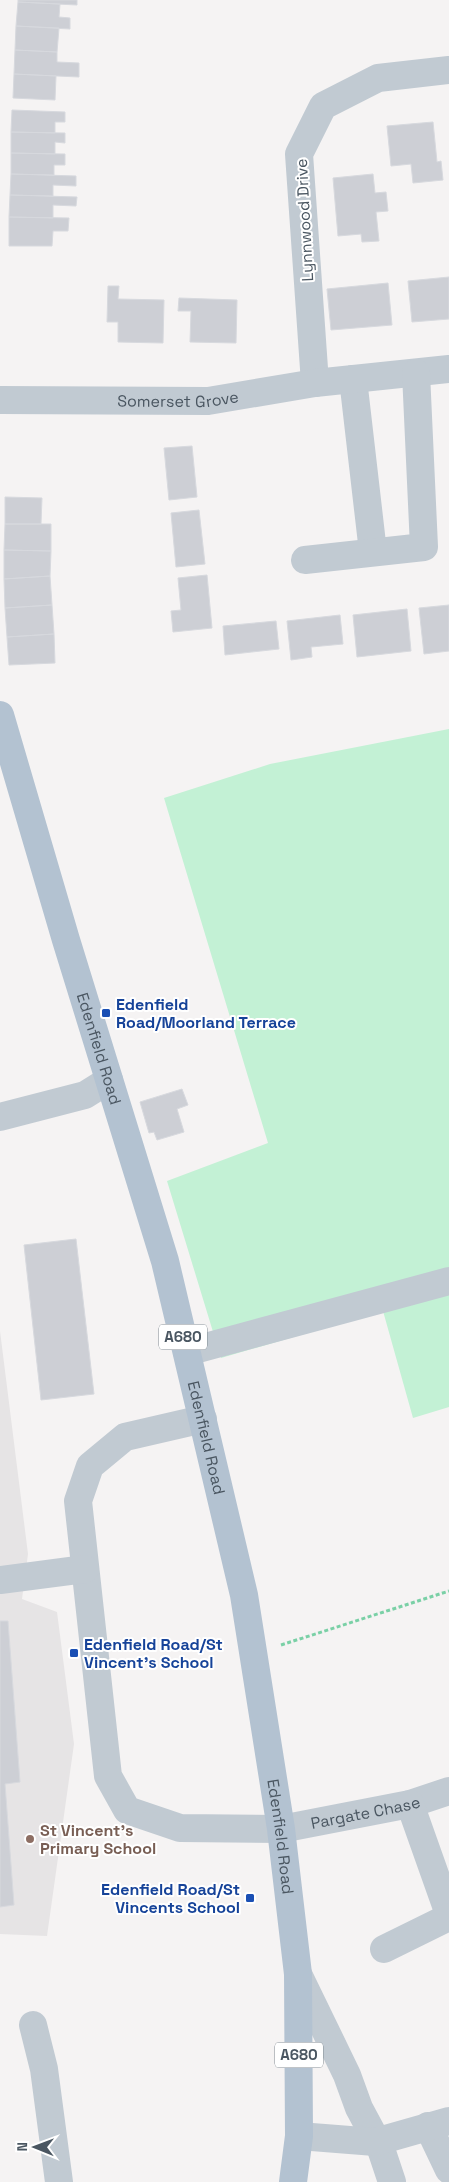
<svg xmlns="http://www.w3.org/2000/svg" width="449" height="2182" viewBox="0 0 449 2182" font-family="'Space Grotesk',sans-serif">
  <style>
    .education { fill: #e6e4e5 }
    .green { fill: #c3f1d5 }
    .building { fill: #cdcfd5; stroke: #d7d9de }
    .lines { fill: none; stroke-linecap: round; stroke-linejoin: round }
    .path { stroke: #7ad0a6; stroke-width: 3; stroke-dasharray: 4 2.5; stroke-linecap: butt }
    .minor { stroke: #c1cad2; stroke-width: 28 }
    .major { stroke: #b3c2d1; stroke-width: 28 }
    .transit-dot { fill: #1a4fb4; stroke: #fff; stroke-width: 2 }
    .education-dot { fill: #8d6e63; stroke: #fff; stroke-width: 2 }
    .labels { text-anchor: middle; stroke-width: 4; stroke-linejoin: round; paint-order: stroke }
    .shield { fill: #fff; stroke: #808990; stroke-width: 1 }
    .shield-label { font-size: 15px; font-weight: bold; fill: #4a5661 }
    .street-label { font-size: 16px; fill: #4a5661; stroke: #fff }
    .transit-label { font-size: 16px; font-weight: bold; fill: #164399; stroke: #fff; text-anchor: start }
    .education-label { font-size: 16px; font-weight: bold; fill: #785e54; stroke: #fff; text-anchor: start }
  </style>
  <rect width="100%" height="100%" fill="#f5f3f3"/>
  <path class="education" d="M0 1331 28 1554 22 1599 57 1612 74 1744 47 1936 0 1934Z"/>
  <path class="green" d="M449 729V1407L413 1418 383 1311 221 1358 167 1181 268 1143 164 798 270 764Z"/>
  <path class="building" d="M18 0H77V5L18 2Z
    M18 2 60 4 59 17 70 18V29L16 26Z
    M16 26 59 28 57 52 15 50Z
    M15 50 57 52V62L79 63V77L14 74Z
    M14 74 56 76 55 100 13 98Z
    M12 110 65 112V122H55V133L11 132Z
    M433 122 437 162 441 161 443 180 413 183 411 164 391 166 387 126Z
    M11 132 65 133V143L55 142V154L11 153Z
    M11 153 65 154V165H54V175L11 174Z
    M11 174 76 176V186L53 185V196L10 195Z
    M373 174 375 193 386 192 388 211 376 212 379 241 362 242 361 234 338 236 333 178Z
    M10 195 77 197 76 206 53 205V218L9 217Z
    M9 217 69 218 68 231H53L52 246H9Z
    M449 277V319L412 322 408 281Z
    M388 283 392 325 331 330 327 289Z
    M108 286H119L118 299 164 300 163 343 118 342V322H107Z
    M179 298 237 300 236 343 190 342 191 311H178Z
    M192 446 197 497 169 500 164 448Z
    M5 497 42 498 41 524H5Z
    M199 510 205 564 176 567 171 513Z
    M5 524H51V551L4 550Z
    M4 550 51 551 50 576 4 579Z
    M207 575 212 628 173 632 171 611 181 610 178 578Z
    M50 576 52 605 5 608 4 579Z
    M52 605 54 634 7 637 5 608Z
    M449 605V651L424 654 419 608Z
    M407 609 411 651 357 657 353 615Z
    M340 615 343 644 311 647 312 657 291 660 287 621Z
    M276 621 279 649 225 655 223 626Z
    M54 634 55 663 9 665 7 637Z
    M182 1089 188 1105 177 1109 184 1132 157 1140 154 1132 149 1133 140 1102Z
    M76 1239 94 1394 41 1400 24 1245Z
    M0 1621H8L20 1782 5 1784 14 1905 0 1907Z"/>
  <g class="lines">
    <path class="path" d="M281 1645 449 1591"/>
    <g class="minor">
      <path d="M353 379 373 552"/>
      <path d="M315 383 299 154 323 106 378 78 449 70"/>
      <path id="s1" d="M0 400 208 401 315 383 449 369"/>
      <path d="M305 560 424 547 416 373"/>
      <path d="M0 1117 85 1095 109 1080"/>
      <path d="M187 1352 449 1281"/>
      <path id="s2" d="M203 1419 125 1437 90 1466 78 1501 108 1776 127 1810 180 1828 281 1829 410 1804 449 1791"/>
      <path d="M0 1580 85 1569"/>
      <path d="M410 1804 449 1914"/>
      <path d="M384 1949 449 1917"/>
      <path d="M298 1974 347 2075 359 2108 381 2149 392 2182"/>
      <path d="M33 2025 44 2069 59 2182"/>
      <path d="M428 2126 449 2170"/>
      <path d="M299 2136 375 2142 449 2121"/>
    </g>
    <path class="major" id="s3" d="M0 715 66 940 165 1261 244 1595 281 1829 298 1974 299 2136 293 2182"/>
  </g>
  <g class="transit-dot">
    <rect x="101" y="1008" width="10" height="10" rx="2.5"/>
    <rect x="69" y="1648" width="10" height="10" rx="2.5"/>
    <rect x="245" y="1893" width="10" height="10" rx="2.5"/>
  </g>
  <circle class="education-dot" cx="30" cy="1839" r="5"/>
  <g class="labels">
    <g class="shield">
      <rect x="159" y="1324.5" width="48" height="25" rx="4"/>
      <rect x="275" y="2042.5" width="48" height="25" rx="4"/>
    </g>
    <g class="shield-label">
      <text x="183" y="1342">A680</text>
      <text x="299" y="2060">A680</text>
    </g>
    <g class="street-label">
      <text transform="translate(304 220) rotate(-93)" y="6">Lynnwood Drive</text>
      <text dy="6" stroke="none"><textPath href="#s1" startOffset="178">Somerset Grove</textPath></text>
      <text dy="6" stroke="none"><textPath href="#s3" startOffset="348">Edenfield Road</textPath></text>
      <text dy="6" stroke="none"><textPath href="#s3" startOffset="752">Edenfield Road</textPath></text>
      <text dy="6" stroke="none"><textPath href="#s2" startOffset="721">Pargate Chase</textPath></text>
      <text dy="6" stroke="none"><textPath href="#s3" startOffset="1158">Edenfield Road</textPath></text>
    </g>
    <g class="transit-label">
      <text x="116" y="1010">Edenfield<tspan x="116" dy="18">Road/Moorland Terrace</tspan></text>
      <text x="84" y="1650">Edenfield Road/St<tspan x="84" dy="18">Vincent's School</tspan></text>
      <text x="240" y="1895" text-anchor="end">Edenfield Road/St<tspan x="240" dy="18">Vincents School</tspan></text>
    </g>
    <g class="education-label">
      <text x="40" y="1836">St Vincent's<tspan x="40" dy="18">Primary School</tspan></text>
    </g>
  </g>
  <g transform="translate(35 2147) rotate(271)" stroke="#ffffff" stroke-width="4" paint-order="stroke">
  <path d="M0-4L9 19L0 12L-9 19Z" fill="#4a5661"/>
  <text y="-8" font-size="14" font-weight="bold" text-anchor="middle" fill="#4a5661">N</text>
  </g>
</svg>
